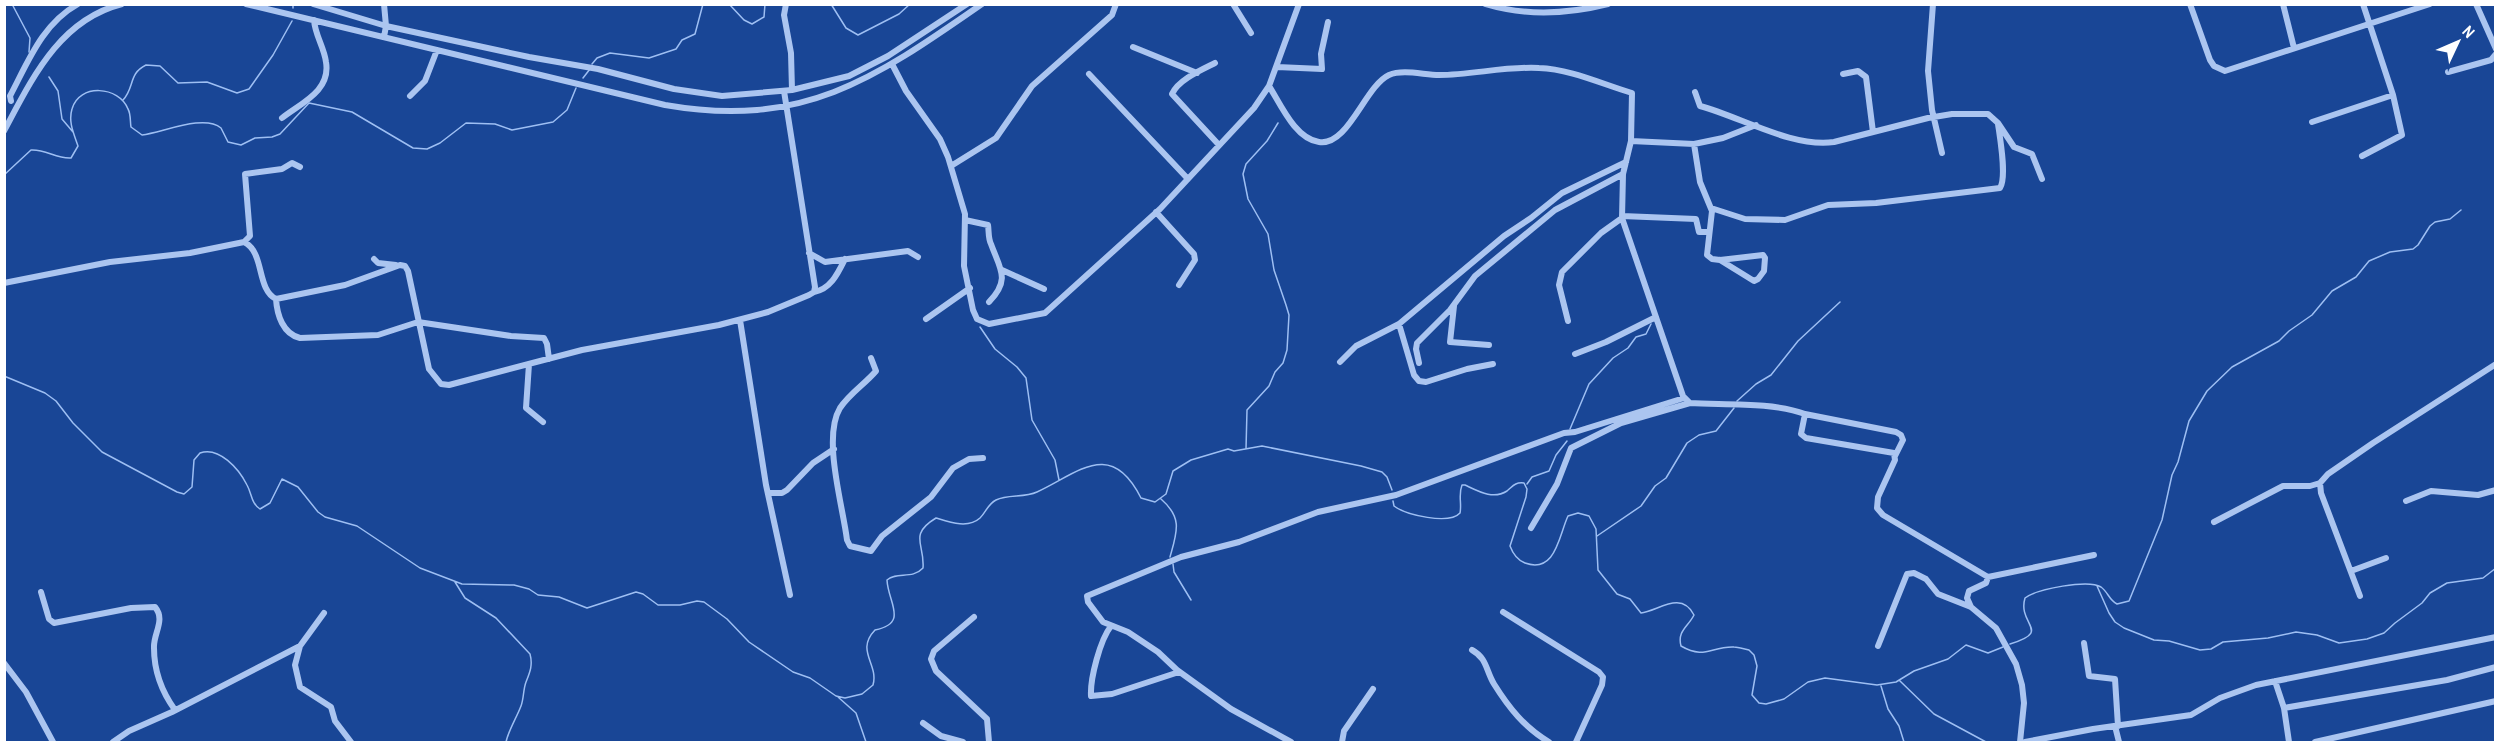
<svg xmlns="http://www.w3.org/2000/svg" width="2500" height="747" viewBox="0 0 2500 747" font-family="'Archivo Narrow',sans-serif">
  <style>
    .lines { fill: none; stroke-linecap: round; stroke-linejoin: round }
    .stream { stroke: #9ebff3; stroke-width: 1.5 }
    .minor { stroke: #abc5f0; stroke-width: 6 }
  </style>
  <rect width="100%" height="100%" fill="#194696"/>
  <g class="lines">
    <path class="stream" d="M12 4 30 38 29 52
      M729 4 744 20 752 24 764 17 765 4
      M831 4 846 28 858 35 899 14 910 4
      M293 8V4
      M592 64 597 58 610 53 649 58 676 49 682 40 695 34 703 4
      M49 77 58 91 62 119 73 132
      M583 78 590 69
      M123 100C135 87 128 74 146 65L160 66 178 83 207 82 237 93 249 89 273 55 292 21
      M4 175 31 150C46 149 56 159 71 158L78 146C74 134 68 122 72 109 79 83 119 86 128 109 131 114 130 122 131 127L142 135C164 132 204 114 221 128L228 142 241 145 255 138 272 137 280 134 309 103 352 112 413 148 427 149 440 143 466 123 495 124 512 130 553 122 567 110 576 88
      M980 327 995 349 1017 367 1026 378 1032 420 1055 460 1059 480
      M4 376 45 393 56 401 73 423 102 452 177 492 184 494 192 487 194 460 200 453C219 446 239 469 247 485 252 494 251 503 260 509L270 503 282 479 298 487 318 512 325 517 357 526 420 568 462 584 514 585 529 589 538 595 559 597 587 608 636 592 643 594 658 605H680L697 601 704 602 727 619 749 642 793 672 810 678 836 696 845 698 862 694 873 685C879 664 855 651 875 630 909 623 888 603 887 580 897 571 912 580 923 568 925 544 908 535 936 518 949 522 968 529 980 518 986 512 988 504 996 500 1008 494 1024 498 1037 492 1078 473 1111 438 1141 498L1155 502 1166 494 1173 471 1191 460 1228 449 1234 451 1262 446 1361 466 1382 472 1387 477 1392 490
      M1737 401 1756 384 1771 375 1798 341 1840 302
      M1570 429 1589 384 1613 358 1628 348 1636 337 1646 334 1651 324
      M1246 449 1247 410 1269 386 1275 372 1283 363 1287 350 1289 315 1286 305 1274 270 1268 234 1248 199 1243 174 1246 164 1267 141 1278 123
      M1527 484 1532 477 1549 471 1556 455 1567 441
      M1161 499C1183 518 1177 532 1170 557
      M1393 501 1394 506C1406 515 1449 525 1460 513 1462 503 1458 495 1462 485H1465C1478 491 1493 500 1507 491 1513 486 1515 482 1524 483L1527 489 1526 497 1510 546C1513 554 1517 560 1525 563 1556 574 1559 535 1568 516L1578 513 1589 516 1596 529 1598 570 1617 594 1630 599 1641 613C1658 611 1681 590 1694 615 1688 627 1677 631 1681 646 1705 660 1711 646 1734 647 1738 647 1744 649 1749 650L1754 655 1757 666 1752 695 1759 703 1766 704 1784 699 1808 682 1825 678 1877 685 1896 682 1914 671 1948 659 1966 645 1988 653 2003 647
      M1597 536 1641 506 1655 486 1666 478 1687 443 1699 435 1716 431 1734 408
      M1173 564 1174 572 1191 600
      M455 582 465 598 496 618 530 654C533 665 530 672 526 682 523 690 524 698 521 706 516 719 509 729 506 742
      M2097 586 2109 613 2115 622 2124 628 2154 640 2169 641 2200 650 2211 649 2223 642 2268 638 2296 632 2317 635 2339 643 2367 639 2384 633 2395 623 2422 603 2430 593 2447 583 2483 578 2496 568
      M2010 644C2053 631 2017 625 2025 598 2037 589 2088 579 2101 587 2108 592 2109 600 2117 604L2129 601 2162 520 2172 475 2178 462 2189 421 2207 391 2232 367 2279 341 2289 331 2312 315 2332 291 2356 277 2369 261 2390 252 2413 249 2418 245 2430 226 2435 222 2450 219 2461 210
      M1900 681 1934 714 1986 742
      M1881 686 1888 709 1899 726 1904 742
      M838 697 856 713 866 742"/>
    <path class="minor" d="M246 4 665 105C803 129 874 79 982 4
      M313 4 386 26 529 57 598 69 674 89 722 96 792 90 849 76 888 56 967 4
      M384 4 386 26 384 37
      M786 4 784 15 791 53 792 90
      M1233 4 1251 33
      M1485 4C1525 16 1568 14 1608 4
      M1933 4 1928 71 1932 110 1942 153
      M2190 4 2210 60 2214 66 2225 71 2430 4
      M2283 4 2294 48
      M2476 4 2496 49
      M1133 47 1197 73
      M1215 63C1201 70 1178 80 1172 94L1219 145
      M892 64 906 91 940 139 948 157 965 214 964 266 973 310 977 319 989 324 1045 313 1160 209 1254 108 1269 86 1299 4
      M1277 67 1322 69 1321 54 1328 22
      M2448 72 2491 60 2496 54
      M1089 74 1188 179
      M1843 74 1858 71 1866 77 1873 132
      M1269 86C1280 103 1295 139 1319 142 1348 147 1365 86 1389 75 1403 69 1424 75 1439 75 1472 75 1506 66 1539 68 1570 69 1602 84 1632 93L1631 141 1623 174 1622 218 1683 396 1690 403C1724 405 1773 402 1805 414L1801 434 1806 438 1894 453 1895 460 1878 497 1877 508 1883 515 1988 577 1986 583 1969 591 1967 598 1971 607
      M1695 92 1700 106C1741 117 1792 148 1834 142L1928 118 1952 114H1988L1998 123 2014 147 2032 154 2042 179
      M410 96 425 81 437 50
      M11 101 10 96C28 62 42 24 78 4
      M282 118C301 103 331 91 326 62 324 47 315 35 314 20
      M2312 122 2393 95 2363 4
      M4 131C32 79 59 20 122 4
      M1631 141 1694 144 1723 138 1756 125
      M1694 144 1700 182 1712 211 1707 255 1712 259 1720 260 1763 255 1765 258 1764 271 1758 279 1754 281 1720 260
      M2362 156 2402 135 2393 95
      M951 166 996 138 1032 86 1112 15 1116 4
      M1711 208 1745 219 1785 220 1828 205 1876 203 2000 188C2007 177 2000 138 1998 124
      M1156 212 1194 254 1195 260 1179 285
      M1622 216 1696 219 1699 232H1709
      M965 220 988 225C989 231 988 238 991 244 1000 269 1011 279 989 302
      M244 242 250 236 245 174 282 169 292 163 300 167
      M809 253 825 262 908 251 918 257
      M374 259 378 263 396 265
      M1002 270 1044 289
      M4 283 110 262 190 253 244 242C265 252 256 289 276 299L345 285 400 265 405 266 408 271 429 369 441 384 449 385 582 350 719 325 768 312 809 295 814 292 815 287 784 91
      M814 292C831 289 838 273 845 259
      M276 299C277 315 283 334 300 338L378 335 418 322 511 336 544 338 547 344 549 359
      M1454 306 1450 342 1489 345
      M926 319 970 288
      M740 320 766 485 790 595
      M1568 321 1559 285 1562 272 1601 233 1622 218
      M1399 324 1414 375 1419 381 1426 382 1467 369 1493 364
      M1575 354 1606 342 1656 317
      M871 358 876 371C865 384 850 393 840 408 822 438 843 506 847 540L850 546 871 551 882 536 931 497 953 468 969 459 983 458
      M1340 362 1356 346 1399 324 1504 236 1531 218 1562 193 1626 162
      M1419 363 1416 349 1417 343 1450 310 1475 276 1555 210 1623 174
      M529 364 526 408 543 422
      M1805 414 1896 432 1901 435 1903 440 1895 456
      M2320 483 2321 493 2360 596
      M768 493H782L787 490 813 463 834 449
      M2406 501 2431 491 2478 495 2496 490
      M2214 522 2283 486H2310L2320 483 2328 474 2373 443 2496 364
      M1531 528 1557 484 1571 448 1621 423 1690 403
      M2351 571 2386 558
      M1988 577 2094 555
      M41 592 49 619 54 623 131 608 155 607C166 620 153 634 154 648 154 671 162 692 175 710
      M1503 612 1599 672 1603 677 1602 685 1576 742
      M974 617 934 651 931 659 936 671 987 719 989 742
      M1111 626C1100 640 1090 679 1091 696L1112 694 1179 672
      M2084 643 2089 676 2115 679 2118 726
      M300 646 295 665 300 687 331 707 335 721 351 742
      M1878 646 1907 574 1914 573 1926 579 1938 594 1971 607 1996 628 2016 664 2022 685 2024 703 2020 742
      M1472 650C1487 658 1486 671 1494 684 1509 708 1525 728 1549 742
      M4 663 26 692 53 742
      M2275 681 2284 708 2289 742
      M2284 708 2447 680 2496 667
      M923 723 941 736 963 742
      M2115 726 2119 742
      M113 742 129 731 172 712 300 646 324 613
      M1291 742 1231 709 1177 670 1158 652 1128 632 1103 622 1088 602 1087 596 1181 557 1239 542 1318 512 1396 495 1564 433 1575 432 1684 398
      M1342 742 1344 731 1373 689
      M2025 742 2093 729 2191 715 2220 698 2256 685 2496 637
      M2315 742 2496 701"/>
  </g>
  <rect width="2500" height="747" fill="none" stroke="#ffffff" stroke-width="12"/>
  <g transform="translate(2458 42) rotate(46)" stroke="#194696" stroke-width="4.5" paint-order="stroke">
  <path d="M0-4.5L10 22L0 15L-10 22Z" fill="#ffffff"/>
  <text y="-9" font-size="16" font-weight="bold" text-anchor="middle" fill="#ffffff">N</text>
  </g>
</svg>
